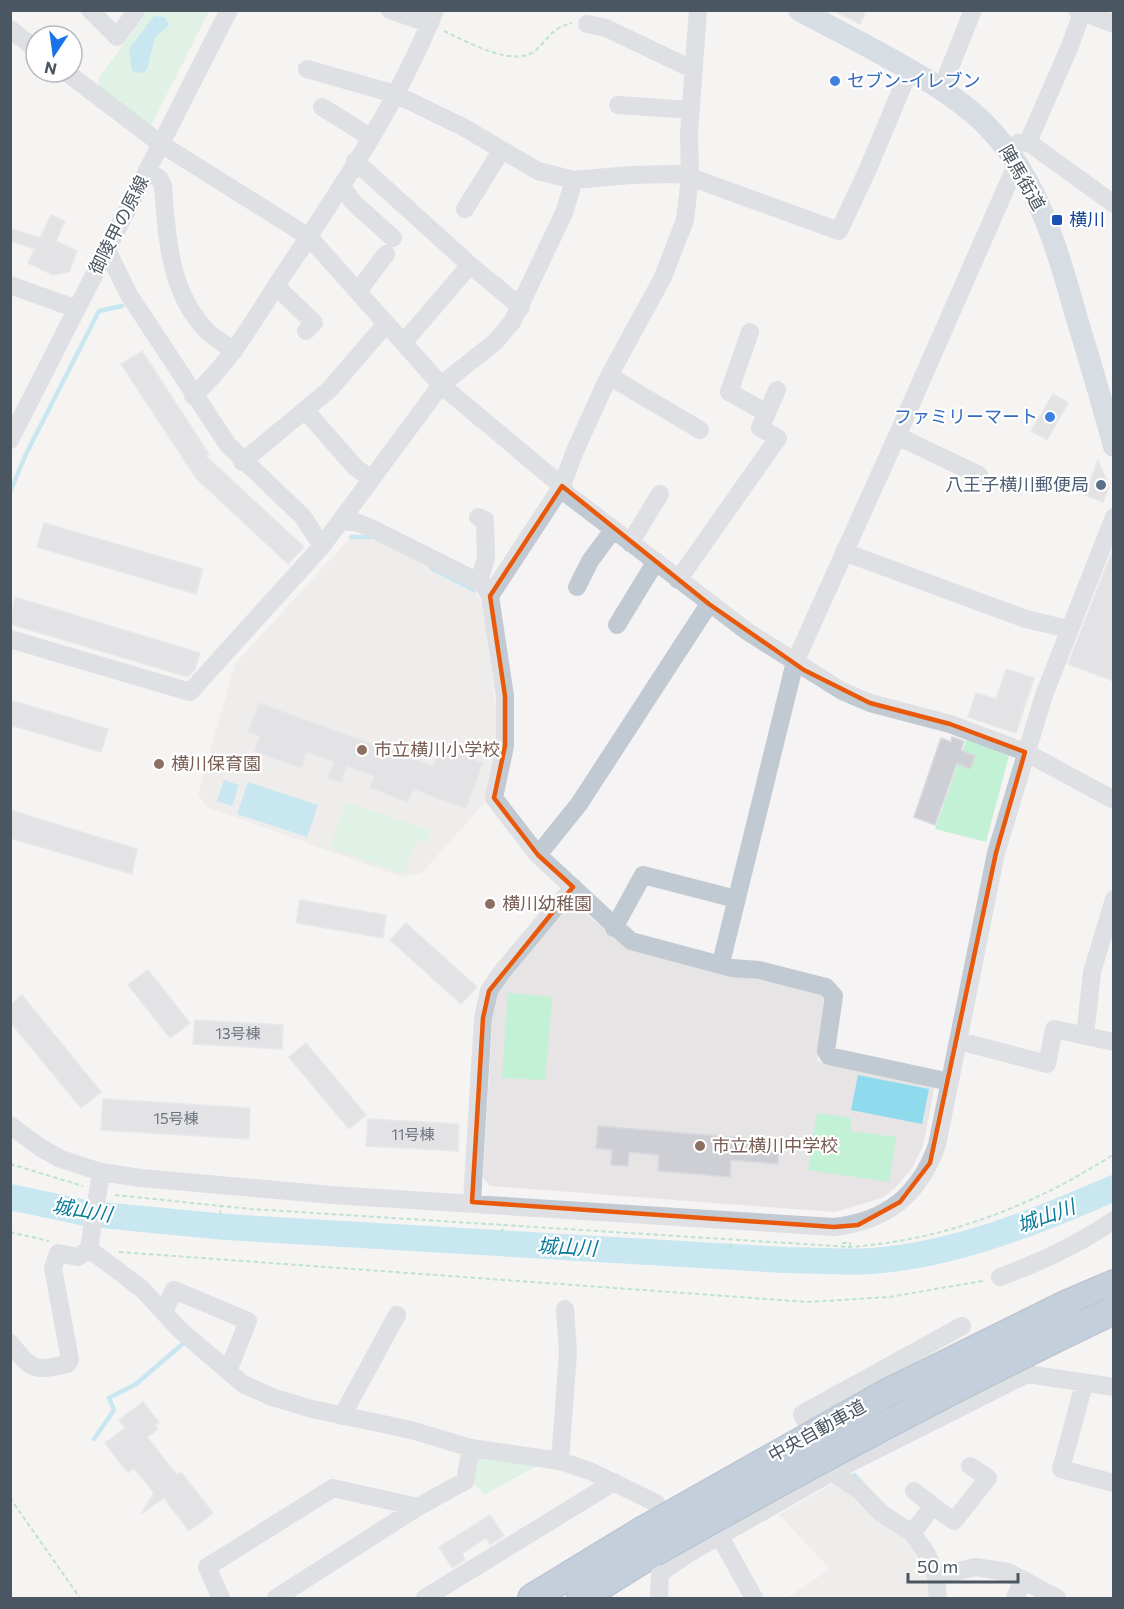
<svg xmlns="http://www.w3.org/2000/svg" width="1124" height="1609" viewBox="0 0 1124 1609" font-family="Commissioner,'Noto Sans JP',sans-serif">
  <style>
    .education { fill: #e6e4e5 }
    .green { fill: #c3f1d5 }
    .water { fill: #90daee }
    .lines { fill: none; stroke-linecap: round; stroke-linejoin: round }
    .stream { stroke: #90daee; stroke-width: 4.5 }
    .river { stroke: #90daee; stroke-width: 26 }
    .building { fill: #cdcfd5; stroke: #d7d9de; stroke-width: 1.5 }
    .highway-casing { stroke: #7690ad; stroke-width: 30 }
    .path { stroke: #7ad0a6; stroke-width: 2; stroke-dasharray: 4.5 3; stroke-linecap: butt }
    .minor { stroke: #c1cad2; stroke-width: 18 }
    .major { stroke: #b3c2d1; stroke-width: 22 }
    .highway { stroke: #8ba5c1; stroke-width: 27 }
    .highway-bridge-casing { stroke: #7690ad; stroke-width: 30; stroke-linecap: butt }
    .highway-bridge { stroke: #8ba5c1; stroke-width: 27 }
    .marked { fill: none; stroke: #e8590c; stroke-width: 4.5; stroke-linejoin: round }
    .shop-dot { fill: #3f7fe0; stroke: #fff; stroke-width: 2 }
    .transit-dot { fill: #1a4fb4; stroke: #fff; stroke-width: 2 }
    .service-dot { fill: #5c6f8a; stroke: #fff; stroke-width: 2 }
    .education-dot { fill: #8d6e63; stroke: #fff; stroke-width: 2 }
    .labels { text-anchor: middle; stroke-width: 4.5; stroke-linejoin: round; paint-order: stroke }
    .number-label { font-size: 15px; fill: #6b747e }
    .shop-label { font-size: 18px; fill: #366cbe; stroke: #fff; text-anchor: start }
    .street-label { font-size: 18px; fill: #4a5661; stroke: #fff }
    .transit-label { font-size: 18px; fill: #164399; stroke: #fff; text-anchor: start }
    .service-label { font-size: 18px; fill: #4e5e75; stroke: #fff; text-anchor: end }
    .education-label { font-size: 18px; fill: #785e54; stroke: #fff; text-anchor: start }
    .water-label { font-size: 20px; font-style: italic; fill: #0c7c9b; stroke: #fff }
  </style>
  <rect width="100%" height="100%" fill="#f5f3f3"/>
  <path class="education" d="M368 536 474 590 485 609 497 716V752L486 801 422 873 402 877 207 807 198 794 235 664 351 537Z
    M573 903 625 946 734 976 762 980 819 994 826 1000 817 1061 935 1085 923 1146 912 1168 896 1187 882 1198 835 1212 490 1186 483 1178 493 1012 497 992 509 975Z
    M832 1484 855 1493 918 1552 928 1571 931 1598H787L830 1569 779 1515Z"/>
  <path class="green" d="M148 11H209L150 128 99 88 98 79Z
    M967 738 1009 756 986 842 935 829Z
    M346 802 431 831 427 843 416 839 404 874 330 848Z
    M508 993 552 997 545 1080 502 1078Z
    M817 1113 851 1118 850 1131 896 1137 889 1182 808 1170Z
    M474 1452 542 1463 484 1495 471 1480Z"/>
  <path class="water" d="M154 16 165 17 169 25 155 38 147 69 143 73 132 71 129 49Z
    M224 780 239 785 232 806 217 801Z
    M248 782 318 805 307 837 237 814Z
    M858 1075 929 1089 922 1124 851 1110Z"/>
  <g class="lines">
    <path class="stream" d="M10 492 26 454 99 311 122 306
      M351 537H370
      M431 568 474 590
      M94 1439 114 1410 109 1398 136 1384 186 1341
      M854 1475 862 1483"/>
    <path class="river" d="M10 1197 91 1214 226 1227 784 1260C813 1260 843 1263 872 1261 954 1255 1039 1221 1114 1188"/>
  </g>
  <path class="building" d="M832 10H866L860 24Z
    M51 215 65 221 56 241 77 251 69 272 53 275 28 263 35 249 10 241V228L40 238Z
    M142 351 209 454 206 456 304 547 288 564 196 478 121 364Z
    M1053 394 1068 403 1047 440 1031 431Z
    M1098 460 1109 487 1103 502 1085 495Z
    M44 523 203 569 196 594 37 547Z
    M1113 549V681L1068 664Z
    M15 597 200 653 195 669 188 677 10 624Z
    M1006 669 1034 678 1016 733 968 717 976 693 996 699Z
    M10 700 108 729 101 752 10 725Z
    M259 703 433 766 440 747 483 763 466 809 413 789 408 802 370 788 374 776 347 766 341 782 328 778 334 762 307 752 301 768 254 751 260 736 248 732Z
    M952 737 964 741 961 750 975 756 970 769 957 763 935 825 914 817 941 738 951 742Z
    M10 810 137 849 132 874 10 838Z
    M300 900 386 915 383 938 296 923Z
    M406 923 477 987 461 1004 390 940Z
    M148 970 190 1023 170 1038 128 985Z
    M22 995 101 1092 81 1108 10 1022V1005Z
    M195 1020 283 1025 282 1049 193 1044Z
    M306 1043 366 1115 349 1129 289 1057Z
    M103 1099 250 1108 249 1139 101 1130Z
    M368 1119 459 1124 458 1151 366 1146Z
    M598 1126 779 1141 778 1164 731 1160 730 1177 697 1174 658 1171 659 1155 629 1152 628 1166 611 1165 612 1150 596 1148Z
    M143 1402 159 1422 155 1425 158 1429 147 1437 177 1475 181 1472 213 1513 189 1531 164 1498 141 1514 154 1493 134 1468 128 1473 105 1443 125 1428 119 1420Z
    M490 1515 504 1536 490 1545 486 1538 462 1554 465 1560 452 1568 439 1547Z"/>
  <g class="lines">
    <defs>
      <path id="highway" d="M1067 1304 1114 1284
        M532 1598 642 1531
        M581 1598 653 1553"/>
    </defs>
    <use href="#highway" class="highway-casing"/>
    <path class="path" d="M444 31C466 41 514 69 536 50 550 37 552 28 572 23
      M10 1164 83 1186
      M115 1195 251 1209 850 1247C945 1240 1034 1206 1114 1154
      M220 1215 221 1206
      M10 1232 49 1241
      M502 1233 503 1225
      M842 1243H850V1247
      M730 1248 731 1241
      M119 1252 808 1302 889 1297 983 1281
      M10 1498 80 1598"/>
    <path class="minor" d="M90 10 117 37 137 10
      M390 10 430 24
      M1077 10 1114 24
      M587 24 606 28 694 70
      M10 29 36 49
      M307 69 395 94 463 127 538 171 574 180 630 175 677 174 690 177 839 231 868 169 909 71
      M66 72 161 144 309 237 441 385 562 486 567 494 748 632 842 691 870 703 950 724 1025 752 1114 800
      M941 90 973 10
      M618 105 691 110
      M322 107 370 137
      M1028 142 1070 46 1083 10
      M1018 143 1028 142 1114 204
      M355 161 470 265
      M147 170 160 179 163 186C167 237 169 293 208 332 216 339 226 345 234 351
      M341 186 354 203 393 238
      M465 209 501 151
      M107 250 129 295 228 445 303 517 322 546
      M10 285 77 309
      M276 286 314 323 306 331
      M358 291 386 254
      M404 342 470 265 521 307
      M609 376 700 430
      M193 396C230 363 253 321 280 280 337 194 397 106 435 10
      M305 410 355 467 371 479
      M767 413 777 390
      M897 436 979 475
      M10 440 229 10
      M242 462 329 390 386 324
      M478 517 485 520 486 558 479 582
      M341 522H356L371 528 483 584 490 596 505 696V746L494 798 538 855 631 941 732 968 759 970 826 987 834 996 826 1051 829 1056 950 1082
      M630 543 660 494
      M844 552 1026 619 1068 629
      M678 580 778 438 760 428 767 413 729 392 750 332
      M577 587 590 561 613 530
      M490 596 562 486 574 453 609 376 663 277 685 220 690 177 689 133 698 10
      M617 625 656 561
      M10 639 190 692 322 546 441 385 495 342 512 322 564 213 574 180
      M538 855 579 804 709 604
      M614 928 643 875 736 899
      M721 963 795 662 897 436 1017 163
      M1085 1036 1092 972 1114 899
      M959 1041 1047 1064 1054 1029 1114 1042
      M10 1125 41 1148 61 1159 101 1172 141 1178 332 1195 834 1227C887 1221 919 1195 937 1145L996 853 1044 695 1114 517
      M101 1172 89 1249 142 1289 179 1329 243 1384 272 1397 312 1409 411 1430 471 1448 560 1461 590 1471 656 1503 686 1555
      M472 1202 483 1018 489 991 501 973 573 887
      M1000 1277C1041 1262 1078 1245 1114 1220
      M164 1312 174 1290 248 1321 228 1371
      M962 1326 802 1414 832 1472 1027 1374 1114 1387
      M10 1343C32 1370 33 1372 67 1364L70 1360 53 1268 58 1253 78 1257 89 1249
      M1084 1384 1061 1469 1114 1483
      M342 1416 397 1315
      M560 1461 568 1352 565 1309
      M933 1506 954 1521 988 1478 970 1466
      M912 1533 933 1506 914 1491
      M720 1537 754 1598
      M936 1577 975 1567 1008 1572 1057 1598
      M221 1598 207 1567 333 1488 418 1507 465 1481 471 1448
      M276 1598 418 1507
      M425 1598 614 1482
      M659 1598 660 1573 686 1555 832 1472 860 1491 881 1513 912 1533 927 1554 936 1577 938 1598
      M1015 1598 1023 1580"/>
    <path class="major" d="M799 10C854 40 942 81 985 124 1038 177 1057 249 1077 319 1090 361 1102 403 1114 446"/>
    <use href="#highway" class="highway"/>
    <defs>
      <path id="highway-bridge" d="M642 1531 885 1394 1067 1304
        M653 1553C804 1467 955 1386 1112 1311"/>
    </defs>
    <use href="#highway-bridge" class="highway-bridge-casing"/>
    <use href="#highway-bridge" class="highway-bridge"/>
  </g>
  <path d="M0 0H1124V1609H0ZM562 486 709 604 804 670 870 703 950 724 1025 752 996 853 930 1163 900 1202 858 1225 834 1227 472 1202 483 1018 489 991 573 887 538 855 494 798 505 746V696L490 596Z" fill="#f5f3f3" fill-opacity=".55" fill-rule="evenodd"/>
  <path class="marked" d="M562 486 709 604 804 670 870 703 950 724 1025 752 996 853 930 1163 900 1202 858 1225 834 1227 472 1202 483 1018 489 991 573 887 538 855 494 798 505 746V696L490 596Z"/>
  <g class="shop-dot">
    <circle cx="835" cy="81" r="6"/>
    <circle cx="1050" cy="417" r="6"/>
  </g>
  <rect class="transit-dot" x="1051" y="214" width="12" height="12" rx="3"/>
  <circle class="service-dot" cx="1101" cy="485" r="6"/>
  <g class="education-dot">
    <circle cx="362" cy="750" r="6"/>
    <circle cx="159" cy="764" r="6"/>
    <circle cx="490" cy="904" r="6"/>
    <circle cx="700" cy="1146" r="6"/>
  </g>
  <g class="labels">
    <g class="number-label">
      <text x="238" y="1039">13号棟</text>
      <text x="176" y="1124">15号棟</text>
      <text x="413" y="1140">11号棟</text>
    </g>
    <g class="shop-label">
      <text x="847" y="87">セブン-イレブン</text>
      <text x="1038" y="423" text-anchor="end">ファミリーマート</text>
    </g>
    <g class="street-label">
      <text transform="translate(1022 178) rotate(60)" y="6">陣馬街道</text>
      <text transform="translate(119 225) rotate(-63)" y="6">御陵甲の原線</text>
      <text transform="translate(817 1431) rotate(-29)" y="6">中央自動車道</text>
    </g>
    <g class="transit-label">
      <text x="1069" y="226">横川</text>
    </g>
    <g class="service-label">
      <text x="1089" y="491">八王子横川郵便局</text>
    </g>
    <g class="education-label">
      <text x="374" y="756">市立横川小学校</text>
      <text x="171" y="770">横川保育園</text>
      <text x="502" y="910">横川幼稚園</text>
      <text x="712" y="1152">市立横川中学校</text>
    </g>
    <g class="water-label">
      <text transform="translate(82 1210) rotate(9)" y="7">城山川</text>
      <text transform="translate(1046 1216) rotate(-20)" y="7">城山川</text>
      <text transform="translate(567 1247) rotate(3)" y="7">城山川</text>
    </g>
  </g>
  <rect width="1124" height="1609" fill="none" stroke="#4a5661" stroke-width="24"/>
  <g transform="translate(54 54) rotate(193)"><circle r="28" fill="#ffffff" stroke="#b7bbc0" stroke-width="1.5"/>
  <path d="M0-4.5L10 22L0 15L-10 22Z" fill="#1a73e8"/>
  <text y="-9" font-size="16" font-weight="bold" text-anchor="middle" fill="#4a5661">N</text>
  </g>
  <path d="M908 1573v9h110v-9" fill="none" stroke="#4a5661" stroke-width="3"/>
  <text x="917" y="1573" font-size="18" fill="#4a5661" stroke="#ffffff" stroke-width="4.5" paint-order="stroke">50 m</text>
</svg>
